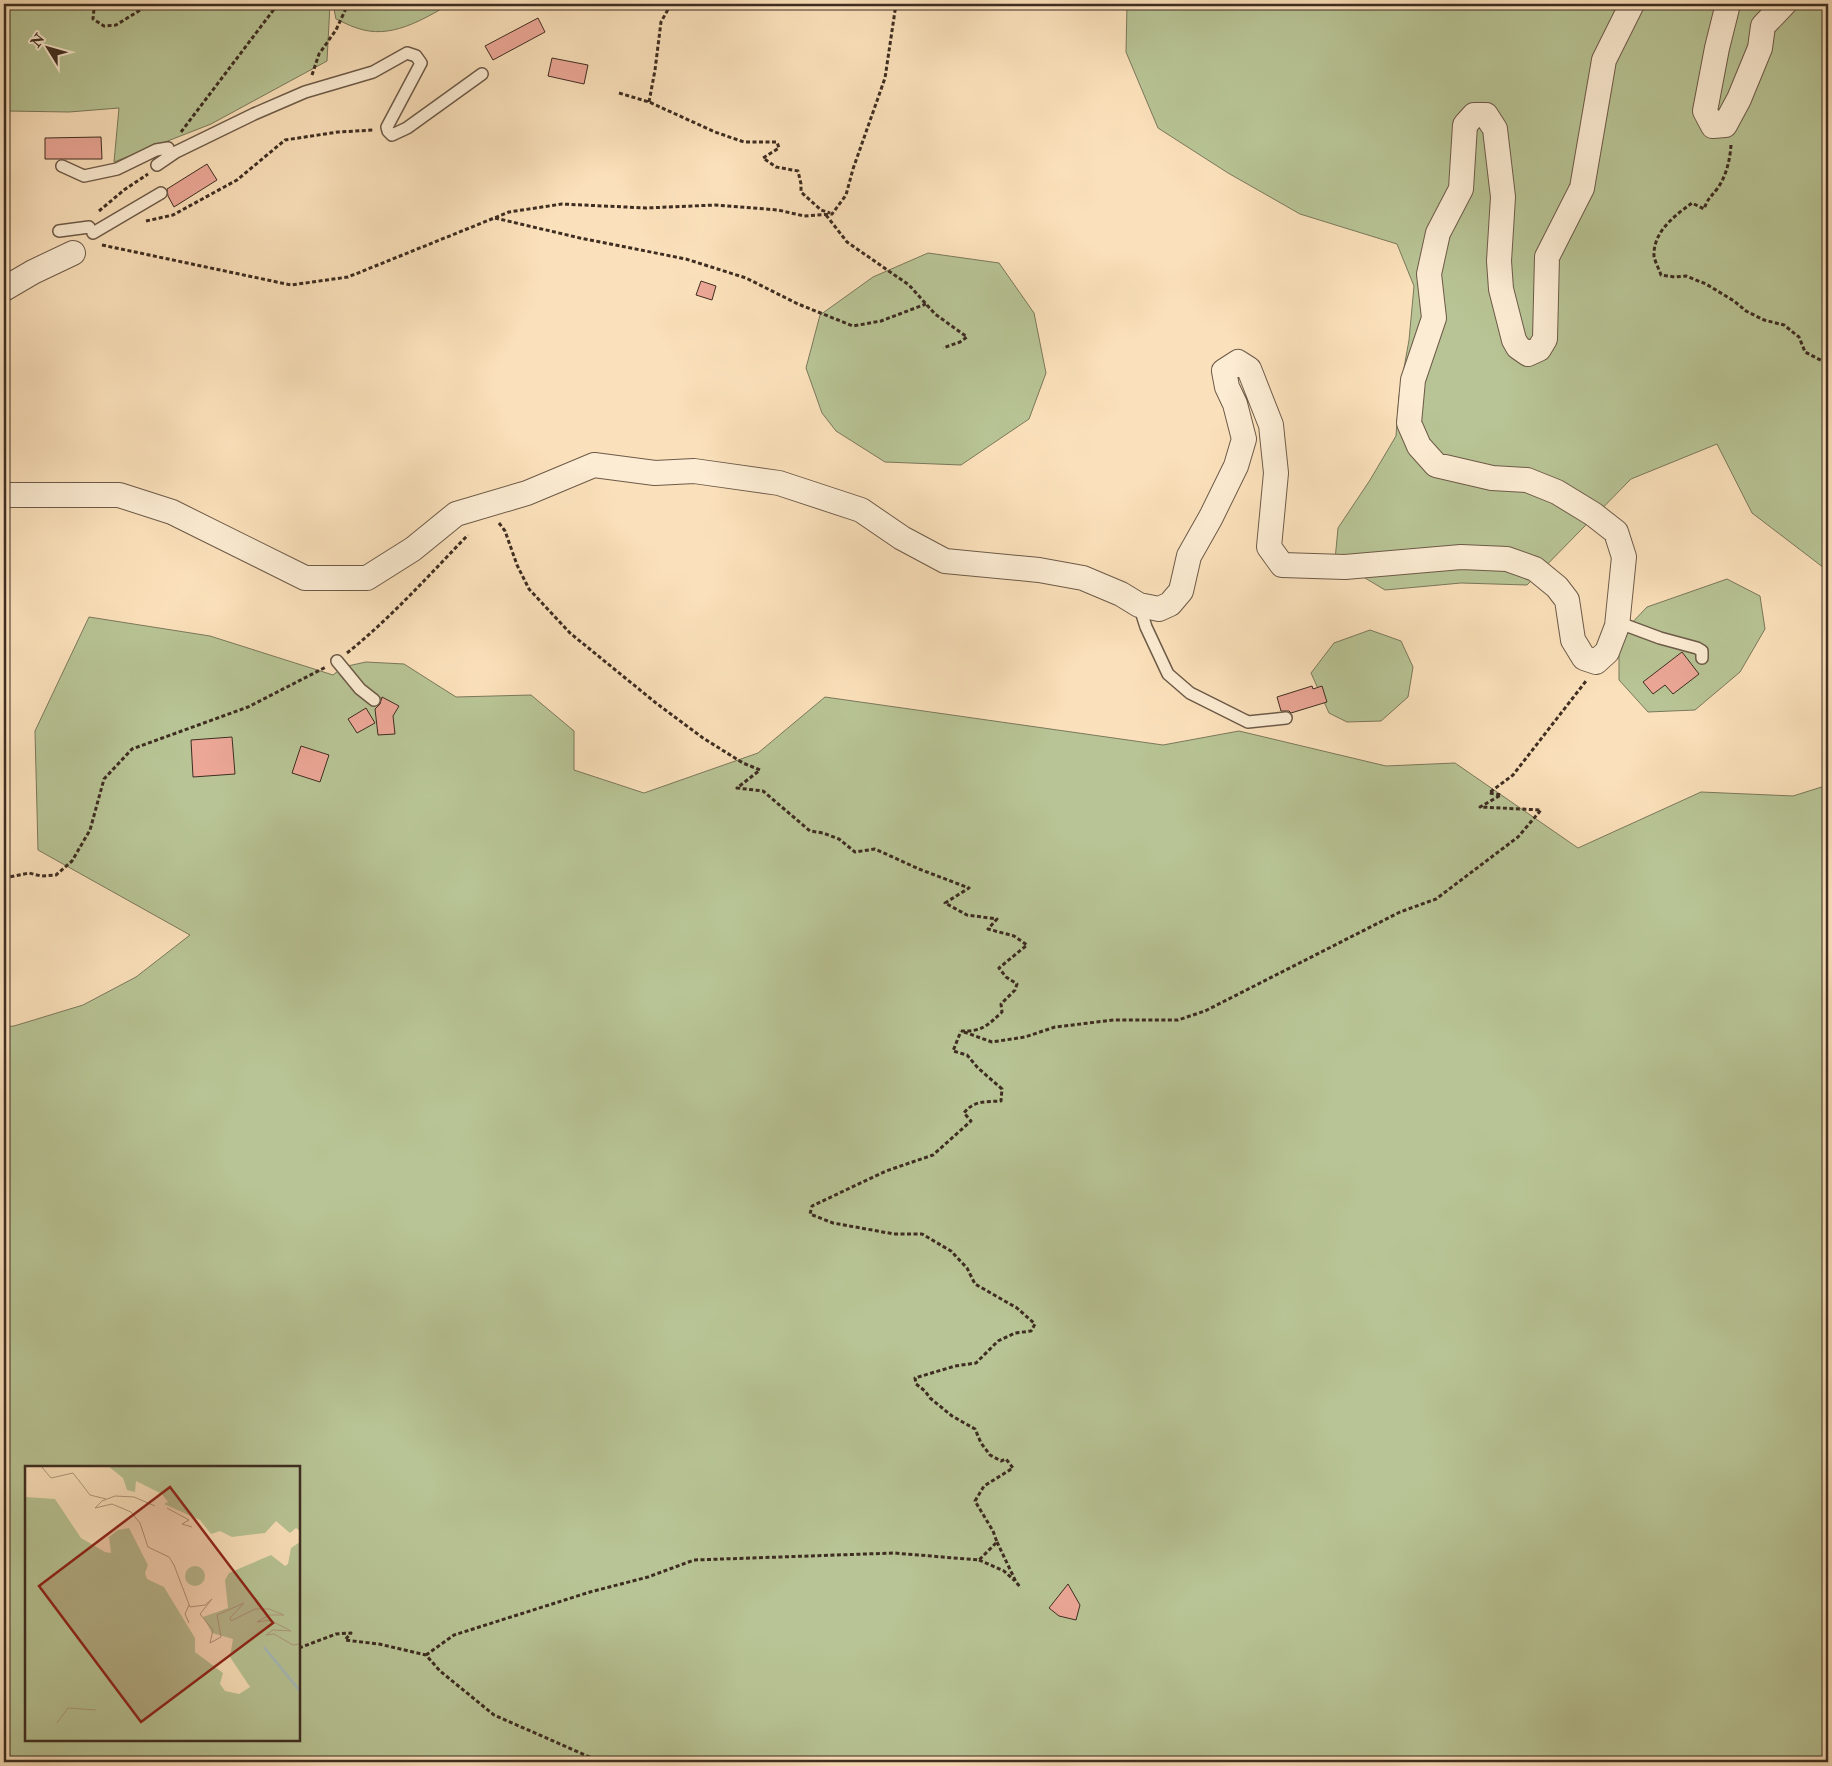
<svg xmlns="http://www.w3.org/2000/svg" width="1832" height="1766" viewBox="0 0 1832 1766" font-family="'IM FELL Double Pica',serif">
  <style>
    .green { fill: #b8c495; stroke: #7b785b; fill-rule: evenodd }
    .building { fill: #eca797; stroke: #3e2d21 }
    .lines { fill: none; stroke-linecap: round; stroke-linejoin: round }
    .service-casing { stroke: #6d5a48; stroke-width: 14 }
    .minor-casing { stroke: #6d5a48; stroke-width: 26 }
    .path { stroke: #3e2d21; stroke-width: 3; stroke-dasharray: 4 2.5; stroke-linecap: butt }
    .service { stroke: #fcecd3; stroke-width: 11 }
    .minor { stroke: #fcecd3; stroke-width: 24 }
    .inset-river { fill: none; stroke: #a5babc; stroke-width: 2.5 }
    .inset-road { fill: none; stroke: #af997d; stroke-width: 1 }
    .view { fill: #8f2418; fill-opacity: 0.15; stroke: #8f2418; stroke-width: 2.5 }
    .inset-edge { fill: none; stroke: #3e2d21; stroke-width: 2.5 }
  </style>
  <rect width="100%" height="100%" fill="#fbe1bb"/>
  <filter id="stains"><feTurbulence type="fractalNoise" baseFrequency=".004" numOctaves="4"/><feColorMatrix values="0 0 0 0 .2 0 0 0 0 .09 0 0 0 0 .02 0 0 0 .5 -.17"/></filter>
  <radialGradient id="worn" r=".72"><stop offset=".6" stop-color="#630" stop-opacity="0"/><stop offset="1" stop-color="#630" stop-opacity=".3"/></radialGradient>
  <path class="green" d="M4 4H330L327 61 211 124 114 162 119 108 69 112 7 111 4 113Z
    M333 4H450C422 20 390 40 357 28 350 26 343 22 336 19Z
    M1127 4H1828V571L1752 513 1717 444 1631 479 1527 585 1461 583 1385 590 1335 560 1338 528 1370 480 1396 436 1399 396 1409 340 1414 286 1397 244 1300 214 1228 173 1158 128 1126 52Z
    M928 253 999 263 1034 313 1046 373 1029 419 961 465 885 462 836 431 822 413 806 368 820 315 873 277Z
    M1727 579 1760 596 1765 629 1740 672 1695 710 1648 712 1619 680V649L1628 627 1647 607Z
    M89 617 210 636 333 675 343 667 366 662 404 664 456 697 531 695 574 731V770L644 793 758 753 825 697 1163 745 1239 731 1386 766 1455 763 1578 848 1701 792 1793 796 1828 785V1762H4V1027L14 1026 83 1005 136 977 190 935 38 850 35 731ZM26 1467H299V1740H26Z
    M1370 630 1401 641 1413 667 1408 697 1381 721 1347 722 1329 713 1311 673 1334 643Z"/>
  <path class="building" d="M538 18 545 32 493 60 485 46Z
    M552 58 588 65 584 84 548 76Z
    M101 137 102 159H45V138Z
    M207 164 217 180 174 207 168 196 167 189Z
    M701 281 716 286 712 300 696 295Z
    M1682 652 1699 674 1673 694 1665 685 1653 694 1643 682Z
    M1312 686 1313 689 1322 686 1327 702 1291 713 1289 711H1281L1277 697Z
    M382 697 399 706 393 716 395 734 378 735 375 709 380 704Z
    M366 708 375 723 357 733 348 719Z
    M232 737 235 774 193 777 191 740Z
    M301 746 329 755 320 782 292 773Z
    M1068 1584 1080 1605 1076 1620 1059 1616 1049 1608Z"/>
  <g class="lines">
    <defs>
      <path id="service" d="M157 165 176 152 254 114 305 92 373 72 407 53 416 56 421 63 387 127 388 131 392 135 407 128 482 74
        M62 166 84 176 117 169 156 150 168 148
        M59 231 89 227
        M93 233 161 193
        M1139 605 1146 627 1168 674 1190 693 1248 722 1286 718
        M1617 622 1660 638 1697 648 1702 651V658
        M337 661 360 689 374 700"/>
      <path id="minor" d="M1728 4 1717 48 1705 111 1713 126 1725 125 1739 99 1760 48 1763 26 1784 4
        M4 289 33 272 73 253
        M4 495H119L172 512 305 578H367L413 549 456 514 527 493 594 465 655 473 694 471 779 483 861 510 902 538 945 561 1039 570 1083 578 1121 594 1139 605 1159 609 1170 604 1181 591 1189 556 1211 517 1236 466 1244 439 1235 404 1227 387 1224 371 1238 362 1249 369 1271 425 1276 473 1269 547 1282 565 1345 567 1461 557 1507 559 1535 569 1557 587 1567 600 1573 640 1584 658 1596 662 1607 652 1617 626 1624 557 1616 532 1593 514 1557 492 1527 480 1492 478 1436 465 1419 446 1409 423 1413 380 1434 318 1429 274 1438 233 1461 189 1465 125 1474 115H1486L1495 129 1503 197 1499 261 1501 289 1514 340 1518 347 1528 354 1539 349 1545 339 1547 257 1582 188 1604 60 1632 4"/>
    </defs>
    <use href="#service" class="service-casing"/>
    <use href="#minor" class="minor-casing"/>
    <path class="path" d="M97 4 94 9 93 19 104 26 116 25 150 4
      M312 75 319 54 336 30 348 4
      M619 93 649 102 715 132 744 142H777L779 148 763 158 776 167 798 171 801 184V192L821 210 830 213
      M649 102 655 70 661 22 671 4
      M181 132 278 4
      M1731 145C1730 160 1726 177 1717 189 1710 198 1708 198 1704 209L1692 203C1674 216 1653 232 1654 256 1655 262 1659 269 1661 275L1675 277 1686 276 1706 284 1734 301 1746 311 1764 320 1784 325 1799 337 1805 352 1828 364
      M99 211 124 190 148 174
      M826 215 847 242 909 285 935 314 967 337 960 342 943 348
      M495 218 580 238 686 259 746 278 798 304 853 326 881 321 926 304
      M146 221 173 215 237 180 285 140 338 132 373 130
      M102 245 291 285 348 277 509 212 562 204 646 208 715 205 778 210 804 216 832 214 846 195 853 169 885 78 896 4
      M499 523 505 531 517 565 529 589 570 633 656 703 703 738 743 763 760 770 737 788 763 791 810 831 823 833 839 839 855 852 875 849 919 869 969 888 945 903 967 915 997 919 988 929 1014 936 1027 945 999 968 1006 977 1017 984 1015 990 1001 1004 1002 1012C988 1025 982 1032 961 1031
      M347 653C392 617 428 576 468 535
      M4 878 29 873 41 876 56 875 72 861 90 830 104 779 132 749 248 707 326 667
      M964 1032 992 1042 1025 1037 1055 1027 1114 1020H1178L1205 1011 1400 912 1436 899 1518 837 1541 810 1480 807 1501 795 1489 793 1513 775 1586 681
      M997 1542 1016 1582 1021 1588
      M979 1560 1004 1571 1015 1581
      M299 1648 336 1634 351 1633 345 1640 379 1644 426 1655 440 1671 494 1715 601 1762
      M426 1655 454 1635 590 1592 648 1577 694 1560 894 1553 979 1560 997 1542 993 1531 975 1501 984 1486 1013 1468 1006 1459 1001 1461 990 1455 981 1443 975 1429 952 1416 930 1398 925 1391 916 1384 915 1378 955 1366 976 1363 998 1341 1015 1333 1031 1331 1035 1324 1017 1308 975 1284 967 1268 951 1251 922 1234H894L833 1223 810 1214 812 1206 886 1171 933 1155 971 1121 964 1113C974 1100 986 1102 1001 1101L1002 1089 978 1068 967 1055 953 1051 961 1031"/>
    <use href="#service" class="service"/>
    <use href="#minor" class="minor"/>
  </g>
  <g transform="translate(25 1466)">
    <rect width="275" height="275" fill="#fbe1bb"/>
    <path d="M83 0H275V65L271 62 265 67 251 55 240 67 207 71 195 65 186 68 175 54 139 38 143 36 137 28 111 15 110 26 102 24 98 12ZM0 31 30 33 56 72 80 86 86 87 84 71 93 64 104 62 123 99 120 107 122 113 139 121 170 172V186L198 207 195 218 200 225 214 228 225 221 205 191 208 173 187 167 178 151 203 142 200 114 204 107 246 89 260 100 263 98 266 82 275 76V275H0ZM160 110a10 10 0 1 1 20 0a10 10 0 1 1-20 0Z" fill="#b8c495"/>
    <path class="inset-river" d="M239 181 275 225"/>
    <path class="inset-road" d="M16 0 26 12 48 7 65 29 81 33M130 40 109 31 90 30 77 35 70 42 87 38 106 46 115 57 123 81 144 91 149 99 165 141 180 139 187 133 175 148 188 164 185 177 196 171 192 149 219 137 205 152M142 42 164 54 157 58 167 61M205 152 206 155 230 143H244L259 149H244L232 156 245 154 266 165M164 157 160 148 164 139M266 165 248 164 241 169 249 168 268 179 275 178M32 257 43 242 71 244"/>
    <path class="view" d="M145 21 248 157 116 256 14 120Z"/>
    <rect width="275" height="275" class="inset-edge"/>
  </g>
  <rect width="1832" height="1766" fill="none" stroke="#fbe1bb" stroke-width="20"/>
  <rect x="5" y="5" width="1822" height="1756" fill="none" stroke="#3e2d21" stroke-width="2.5"/>
  <rect x="10" y="10" width="1812" height="1746" fill="none" stroke="#3e2d21"/>
  <g transform="translate(48 48) rotate(307)" stroke="#fcecd3" stroke-width="4" paint-order="stroke">
  <path d="M0-4L9 19L0 12L-9 19Z" fill="#3e2d21"/>
  <text y="-8" font-size="14" font-weight="bold" text-anchor="middle" fill="#3e2d21">N</text>
  </g>
  <rect width="100%" height="100%" filter="url(#stains)"/>
  <rect width="100%" height="100%" fill="url(#worn)"/>
</svg>
